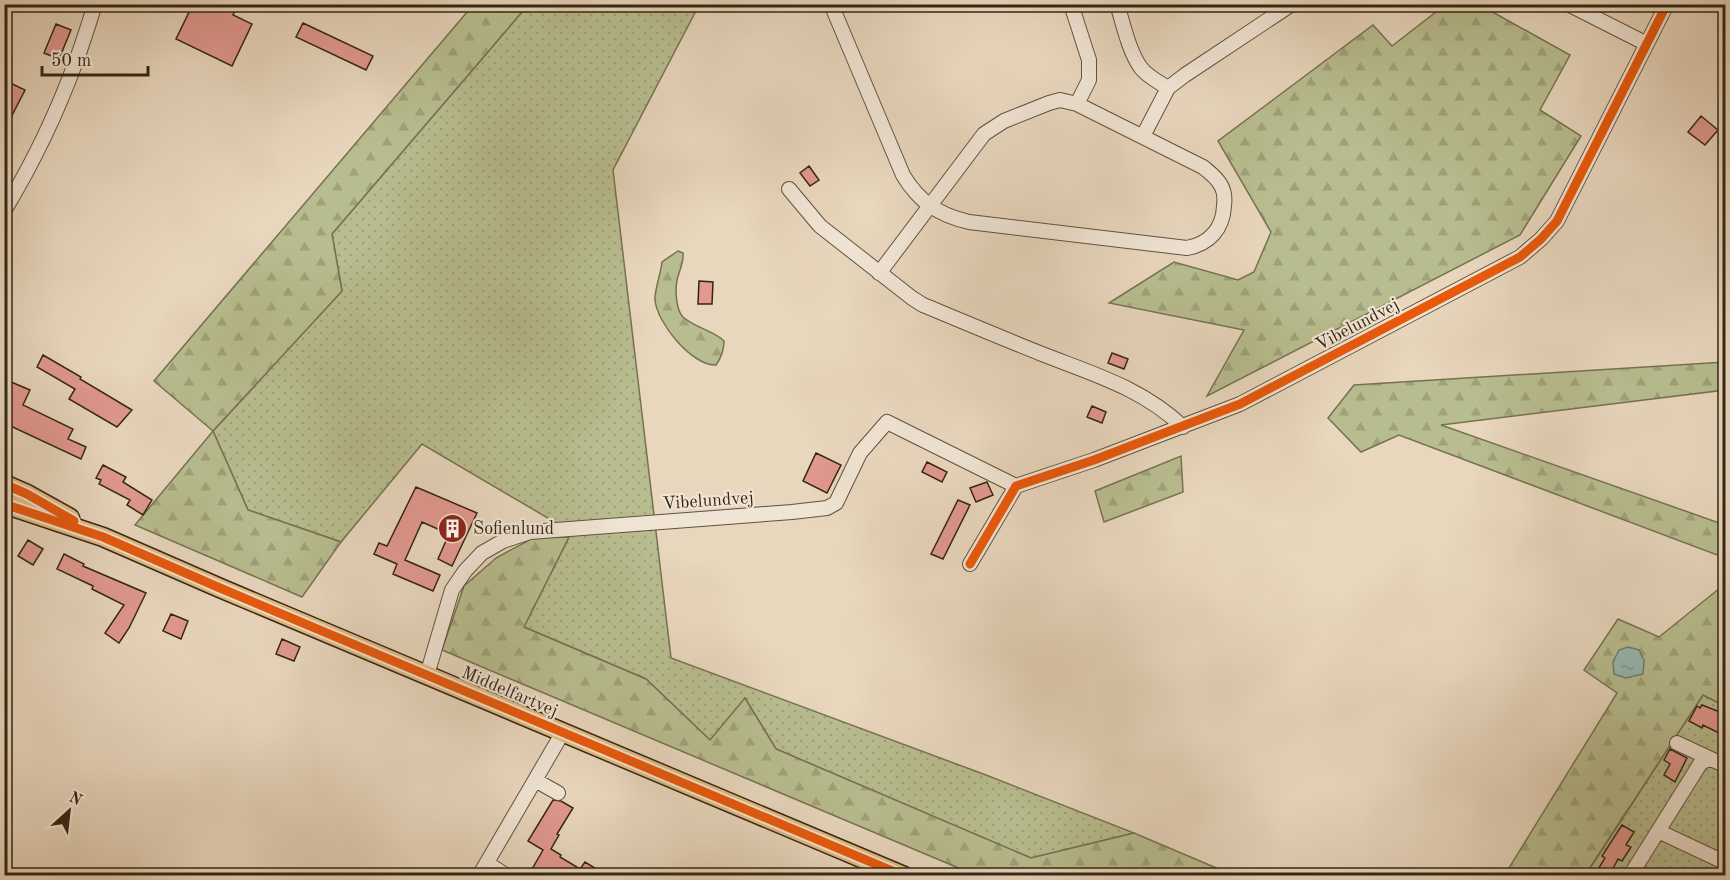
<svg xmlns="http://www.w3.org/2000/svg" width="1730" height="880" viewBox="0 0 1730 880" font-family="'Old Standard TT',serif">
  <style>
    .grass { fill: url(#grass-dots); stroke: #767251; stroke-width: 1.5 }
    .forest { fill: url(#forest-firs); stroke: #767251; stroke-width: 1.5 }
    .water { fill: url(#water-ripples); stroke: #6f7e73; stroke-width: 1.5 }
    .building { fill: #e1988f; stroke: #342613; stroke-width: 1.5 }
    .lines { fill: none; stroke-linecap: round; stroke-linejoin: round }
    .minor-casing { stroke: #61523e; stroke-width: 16 }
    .major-casing { stroke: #342613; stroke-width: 21 }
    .minor { stroke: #f0e4d4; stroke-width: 14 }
    .major { stroke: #e4bb7e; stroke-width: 18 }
    .cycleway-casing { stroke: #f0e4d4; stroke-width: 13 }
    .cycleway { stroke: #e8590c; stroke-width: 9 }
    .labels { text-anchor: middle; stroke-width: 4.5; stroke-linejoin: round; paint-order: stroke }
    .street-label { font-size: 18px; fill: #342613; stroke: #f0e4d4 }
    .poi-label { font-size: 18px; fill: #342613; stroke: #f0e4d4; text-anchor: start }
  </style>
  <defs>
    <pattern id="grass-dots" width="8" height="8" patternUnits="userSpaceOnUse" patternTransform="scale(1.5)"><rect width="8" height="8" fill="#b8bd8f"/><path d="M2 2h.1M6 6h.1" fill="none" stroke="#9fa27a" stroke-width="1.8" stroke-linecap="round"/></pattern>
    <pattern id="forest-firs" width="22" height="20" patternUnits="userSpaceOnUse" patternTransform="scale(1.5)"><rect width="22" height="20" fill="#b8bd8f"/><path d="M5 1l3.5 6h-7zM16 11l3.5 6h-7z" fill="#9fa27a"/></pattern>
    <pattern id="water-ripples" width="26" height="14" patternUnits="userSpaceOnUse" patternTransform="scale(1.5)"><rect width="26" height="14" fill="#97b9b3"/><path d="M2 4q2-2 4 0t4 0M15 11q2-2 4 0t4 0" fill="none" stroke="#7c9690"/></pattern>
  </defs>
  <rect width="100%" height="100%" fill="#e8d6bd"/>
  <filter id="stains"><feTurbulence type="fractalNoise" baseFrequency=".00333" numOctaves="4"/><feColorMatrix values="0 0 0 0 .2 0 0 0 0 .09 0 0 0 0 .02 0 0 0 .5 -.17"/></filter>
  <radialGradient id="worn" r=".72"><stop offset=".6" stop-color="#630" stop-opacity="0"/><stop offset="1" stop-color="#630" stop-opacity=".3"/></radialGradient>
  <path class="grass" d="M528 5H699L613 170 671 658 986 775 1134 833 1031 858 776 749 745 698 711 741 646 679 524 627 569 537 558 524 422 444 341 542 248 510 213 431 342 291 332 234Z
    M1703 695 1725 706V875L1585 876Z"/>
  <path class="forest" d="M473 5H528L332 234 342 291 213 431 248 510 341 542 302 597 135 525 213 431 154 381Z
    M1445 5H1480L1570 55 1540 110 1581 136 1520 235 1207 396 1244 330 1109 303 1174 262 1238 280 1254 272 1271 232 1218 141 1373 25 1392 46Z
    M678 251 683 253C684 263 679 271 677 280 675 290 676 310 683 317 695 328 713 330 724 341 724 350 721 358 716 365 692 366 657 323 655 300 654 292 661 273 662 262Z
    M1725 362V390L1441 425 1725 525V558L1399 435 1361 452 1328 418 1354 385Z
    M1181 456 1183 492 1104 522 1095 491Z
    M569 537 524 627 646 679 710 740 745 698 776 749 1031 858 1134 833 1233 875H975L442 650 464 586 496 558 533 538Z
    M1725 584V706L1703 695 1585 875 1504 876 1617 693 1584 670 1618 619 1659 637Z"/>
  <path class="water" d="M1628 647 1639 650 1644 660 1643 674 1626 678 1614 674 1613 662 1619 650Z"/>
  <path class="building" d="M193 4H238L233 15 252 24 232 66 176 39Z
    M303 23 373 56 366 70 296 37Z
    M56 24 71 30 59 59 44 53Z
    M4 80 25 90 4 131Z
    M1701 116 1718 130 1705 145 1688 132Z
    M809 166 819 180 810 186 800 173Z
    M699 281 713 282 712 304H698Z
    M1112 353 1128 359 1124 369 1108 363Z
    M43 355 81 377 80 379 132 410 117 427 69 399 75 389 37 367Z
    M4 379 30 390 23 405 73 429 68 439 86 447 81 459 4 423Z
    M1092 406 1106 412 1102 423 1087 417Z
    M816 453 841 465 827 493 803 481Z
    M927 462 947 472 942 482 922 472Z
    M103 465 126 477 123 482 152 500 143 515 127 505 130 500 99 484 101 480 96 478Z
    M987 482 993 495 976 502 970 488Z
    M416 487 477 513 452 566 438 559 449 534 422 522 405 560 440 575 433 591 393 574 397 564 374 554 379 543 387 546Z
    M958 500 970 505 943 559 931 554Z
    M28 540 43 549 33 565 18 556Z
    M64 554 84 564 83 566 146 593 129 628 119 643 105 633 124 605 92 589 93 586 57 569Z
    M171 614 188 621 181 639 163 631Z
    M282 639 300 647 294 661 276 654Z
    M1702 705 1725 714V736L1703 725 1702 728 1689 721 1697 706 1700 708Z
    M1670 749 1687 758 1675 782 1664 775 1670 764 1664 760Z
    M553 800 561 801 573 808 557 834 559 835 551 849 561 855 560 857 580 869 585 862 608 876H528L543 850 528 841Z
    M1622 825 1634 832 1626 845 1631 847 1622 861 1618 859 1609 876H1604L1597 871 1605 858 1602 856Z"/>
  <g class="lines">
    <defs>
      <path id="minor" d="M831 4 903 175C919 202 939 215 969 222L1187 248C1209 244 1223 229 1224 206 1225 198 1225 191 1220 184 1216 177 1209 172 1203 167L1077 104 1060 100 1049 103 1004 121 984 134 883 268 879 273
        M1071 4 1089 60V80L1077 104
        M1117 4C1123 23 1129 52 1141 68 1148 77 1159 82 1168 88
        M1568 4 1647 44
        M1143 136 1168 88 1185 75 1292 4
        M789 189 820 226 912 298 923 305C962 321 1002 338 1042 354 1093 374 1142 388 1183 427
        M4 211C33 163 57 113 76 61 83 43 89 23 95 4
        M970 564 1016 486 1094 460 1240 404 1520 257 1541 239 1557 221 1667 4
        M427 675 452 590 465 571 482 553 503 541 530 532 792 512 827 508 836 503 860 453 887 422 1016 486
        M1677 743 1726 766
        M535 780 558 793
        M1658 831 1726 863
        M487 863 507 876
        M479 876 563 732
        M1630 876 1700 764 1706 760H1713"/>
      <path id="major" d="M4 484 27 494 70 518
        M4 504 103 537 220 588 904 876"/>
    </defs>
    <use href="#minor" class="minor-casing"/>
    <use href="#major" class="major-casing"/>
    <use href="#minor" class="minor"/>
    <use href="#major" class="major"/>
    <defs>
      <path id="cycleway" d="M4 484 27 494 74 521
        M4 504 103 537 220 588 904 876
        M970 564 1016 486 1094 460 1240 404 1520 257 1541 239 1557 221 1667 4"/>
    </defs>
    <use href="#cycleway" class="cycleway-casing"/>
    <use href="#cycleway" class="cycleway"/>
  </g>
  <defs>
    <symbol id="building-disc" viewBox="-11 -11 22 22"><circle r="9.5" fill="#8f2418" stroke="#f0e4d4"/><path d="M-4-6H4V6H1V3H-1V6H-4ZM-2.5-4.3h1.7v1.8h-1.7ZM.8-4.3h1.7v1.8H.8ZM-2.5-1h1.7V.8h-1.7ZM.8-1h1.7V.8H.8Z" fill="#fff"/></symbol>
  </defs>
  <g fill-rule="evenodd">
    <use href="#building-disc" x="436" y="512" width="33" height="33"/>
  </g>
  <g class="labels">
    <g class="street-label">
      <text transform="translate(1357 324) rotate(-28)" y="6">Vibelundvej</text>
      <text transform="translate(708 500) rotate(-4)" y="6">Vibelundvej</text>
      <text transform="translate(510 691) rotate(23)" y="6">Middelfartvej</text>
    </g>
    <g class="poi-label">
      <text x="473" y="534">Sofienlund</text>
    </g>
  </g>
  <rect width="1730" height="880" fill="none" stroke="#e8d6bd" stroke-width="24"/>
  <rect x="6" y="6" width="1718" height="868" fill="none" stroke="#342613" stroke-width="3"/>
  <rect x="12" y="12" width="1706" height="856" fill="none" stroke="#342613" stroke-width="1.5"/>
  <g transform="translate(69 811) rotate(27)" stroke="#f0e4d4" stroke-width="4.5" paint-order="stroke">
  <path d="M0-4.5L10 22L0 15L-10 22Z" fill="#342613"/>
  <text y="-9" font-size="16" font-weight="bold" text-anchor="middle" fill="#342613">N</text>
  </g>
  <path d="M42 66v9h106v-9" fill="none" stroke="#342613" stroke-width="3"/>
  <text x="51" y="66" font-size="18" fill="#342613" stroke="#f0e4d4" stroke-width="4.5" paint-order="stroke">50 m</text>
  <rect width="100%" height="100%" filter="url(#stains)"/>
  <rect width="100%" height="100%" fill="url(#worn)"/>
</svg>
